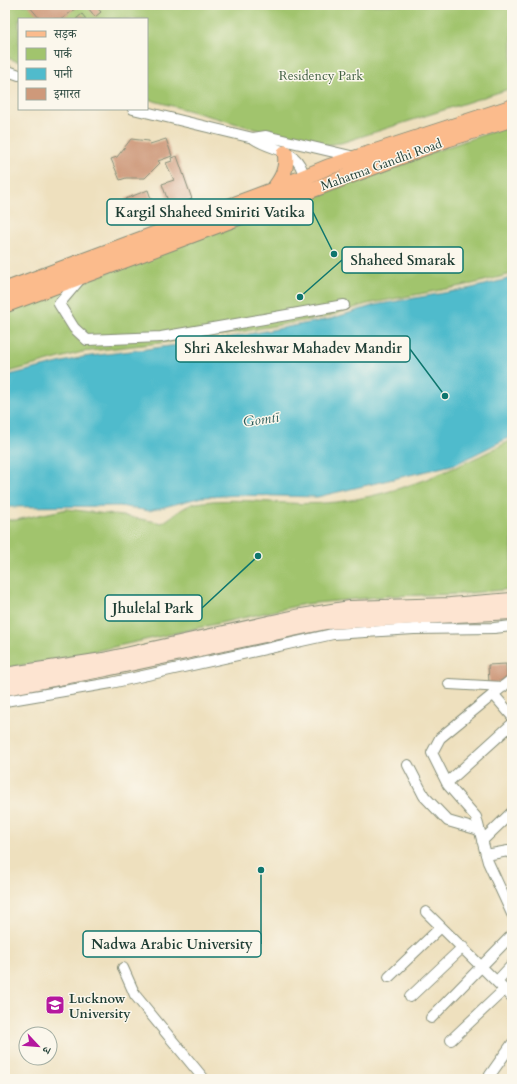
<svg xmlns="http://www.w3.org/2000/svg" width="517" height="1084" viewBox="0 0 517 1084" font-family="Cardo,'Noto Serif Devanagari',serif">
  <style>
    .green { fill: #a1c46d; stroke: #608050 }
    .water { fill: #50bbcc; stroke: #387c80 }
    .building { fill: #ce997a }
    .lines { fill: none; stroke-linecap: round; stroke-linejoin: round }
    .street-casing { stroke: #868e79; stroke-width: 12 }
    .secondary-casing { stroke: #868e79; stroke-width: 16 }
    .primary-casing { stroke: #868e79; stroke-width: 17 }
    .street { stroke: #fff; stroke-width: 10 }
    .secondary { stroke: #fde4d1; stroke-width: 14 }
    .primary { stroke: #fbbb8c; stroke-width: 15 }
    .labels { text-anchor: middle; stroke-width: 3; stroke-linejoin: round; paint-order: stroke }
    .park-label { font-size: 13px; fill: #405f42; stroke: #fbf7ec }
    .street-label { font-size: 13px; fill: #1f3d34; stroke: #fbf7ec }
    .poi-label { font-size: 13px; font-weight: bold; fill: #1f3d34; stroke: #fbf7ec; text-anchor: start }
    .water-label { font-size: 14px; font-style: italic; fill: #2b5c5a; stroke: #fbf7ec }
    .leader { fill: none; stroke: #0f766e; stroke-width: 1.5 }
    .callout-dot { fill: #0f766e; stroke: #fbf7ec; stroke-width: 1.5 }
    .callout { fill: #fbf7ec; stroke: #0f766e; stroke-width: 1.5 }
    .callout-label { font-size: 14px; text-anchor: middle; font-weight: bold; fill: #1f3d34 }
  </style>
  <rect width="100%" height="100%" fill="#fbf7ec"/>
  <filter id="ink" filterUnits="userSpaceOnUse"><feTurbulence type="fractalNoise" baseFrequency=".025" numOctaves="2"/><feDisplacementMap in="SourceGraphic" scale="8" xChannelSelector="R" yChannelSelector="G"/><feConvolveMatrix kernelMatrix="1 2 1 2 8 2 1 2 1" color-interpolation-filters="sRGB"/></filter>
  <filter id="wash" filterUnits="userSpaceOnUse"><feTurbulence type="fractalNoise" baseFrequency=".012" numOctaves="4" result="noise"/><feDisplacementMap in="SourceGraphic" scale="16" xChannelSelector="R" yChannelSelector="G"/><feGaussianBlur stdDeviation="0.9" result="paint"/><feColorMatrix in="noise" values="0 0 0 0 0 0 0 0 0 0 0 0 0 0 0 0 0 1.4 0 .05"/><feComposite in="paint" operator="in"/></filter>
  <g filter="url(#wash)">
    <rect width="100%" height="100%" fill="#eee0be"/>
    <path class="green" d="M5 5H512V88L341 143 317 146 147 99V19H19V62L5 57Z
      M512 125V274L472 284 367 304 325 317 211 337 82 352 5 373V313C172 246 341 182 512 125Z
      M512 440V589L460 594 389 596 305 604 60 659 5 668V520H16L67 509 130 517 162 523C172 517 185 505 196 503 242 495 289 508 336 502 398 495 457 468 512 440Z"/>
    <path class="water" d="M512 278V436L456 464 317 497 240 495 202 497 149 511 120 506 5 507V376L83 357 217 340 330 319 375 305 472 288Z"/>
    <g id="blocks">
      <path class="building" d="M31 5H73L76 8 62 19H40L29 6Z
        M86 5H95L101 12 95 17Z
        M82 14 86 19H76Z
        M131 139 149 141 150 144 166 139 172 156 158 161 160 163 145 178H126L120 180 111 159 117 157Z
        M177 156 192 199 170 207 162 184 174 180 166 163 172 161 171 158Z
        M148 190 156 213 134 222 125 199Z
        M506 664 507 683 489 684 488 665Z"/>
    </g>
  </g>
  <g filter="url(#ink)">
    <use href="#blocks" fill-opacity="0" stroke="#868e79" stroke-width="1"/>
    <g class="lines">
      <defs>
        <path id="street" d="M5 70 19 75
          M133 109 253 138C275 153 298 147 304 177
          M253 138 266 136 355 157
          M81 278 59 304 74 328 87 340 161 337 344 305
          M512 679 440 738 432 753 448 785 476 817 488 862 512 914
          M449 684 503 687
          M494 695 512 716
          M5 701 111 683 333 634 414 629 494 628 512 626
          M408 765 424 796 448 821 479 830
          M447 783 512 724
          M482 841 512 812
          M486 855 508 851 512 855
          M426 912 512 997
          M123 968 135 995 204 1079
          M389 977 441 927
          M497 981 512 965
          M410 997 463 947
          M431 1018 512 935
          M451 1040 505 989
          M494 1079 490 1075 512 1044"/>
        <path id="secondary" d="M5 675 103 660 296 617 350 608 450 605 512 600
          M5 688 106 669 326 622 512 612"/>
        <path id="primary" d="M273 190C282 179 288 168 285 153
          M5 290 273 190 328 167 512 107
          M5 305 448 139 512 119"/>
      </defs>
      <use href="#street" class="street-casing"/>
      <use href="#secondary" class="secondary-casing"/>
      <use href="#primary" class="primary-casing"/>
      <use href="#street" class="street"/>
      <use href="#secondary" class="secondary"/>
      <use href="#primary" class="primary"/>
    </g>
  </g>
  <defs>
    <symbol id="university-square" viewBox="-11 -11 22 22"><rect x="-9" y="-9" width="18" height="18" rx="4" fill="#b5179e" stroke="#fbf7ec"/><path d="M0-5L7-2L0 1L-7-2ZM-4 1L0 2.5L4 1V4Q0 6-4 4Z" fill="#fff"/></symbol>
  </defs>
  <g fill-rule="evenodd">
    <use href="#university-square" x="44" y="994" width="22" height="22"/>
  </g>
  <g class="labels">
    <g class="park-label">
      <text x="321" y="80">Residency Park</text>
    </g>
    <g class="street-label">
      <text transform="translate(381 164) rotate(-20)" y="5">Mahatma Gandhi Road</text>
    </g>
    <g class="poi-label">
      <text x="69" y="1003">Lucknow<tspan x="69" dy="15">University</tspan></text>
    </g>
    <g class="water-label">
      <text transform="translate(261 419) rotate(-8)" y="5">Gomtī</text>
    </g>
  </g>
  <path class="leader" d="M334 254L313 212M300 297L342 260M445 396L410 349M258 556L202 608M261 870L261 944"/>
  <g class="callout-dot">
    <circle cx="334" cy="254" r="4"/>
    <circle cx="300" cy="297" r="4"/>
    <circle cx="445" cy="396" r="4"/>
    <circle cx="258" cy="556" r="4"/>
    <circle cx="261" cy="870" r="4"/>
  </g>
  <g class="callout">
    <rect x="107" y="199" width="206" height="26" rx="4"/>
    <rect x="342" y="247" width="121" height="26" rx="4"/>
    <rect x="176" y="336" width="234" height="26" rx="4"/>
    <rect x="105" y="595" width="97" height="26" rx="4"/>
    <rect x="83" y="931" width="178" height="26" rx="4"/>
  </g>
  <g class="callout-label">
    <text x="210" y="217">Kargil Shaheed Smiriti Vatika</text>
    <text x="403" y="265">Shaheed Smarak</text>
    <text x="293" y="353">Shri Akeleshwar Mahadev Mandir</text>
    <text x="153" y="613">Jhulelal Park</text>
    <text x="172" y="949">Nadwa Arabic University</text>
  </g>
  <rect width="517" height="1084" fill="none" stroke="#fbf7ec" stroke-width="20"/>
  <rect x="18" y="18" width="130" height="92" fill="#fbf7ec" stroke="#a3ada2"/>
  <rect x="26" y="31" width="20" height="6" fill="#fbbb8c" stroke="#a3ada2"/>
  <text x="54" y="38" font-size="12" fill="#1f3d34">सड़क</text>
  <rect x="26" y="48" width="20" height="12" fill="#a1c46d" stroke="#a3ada2"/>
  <text x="54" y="58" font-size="12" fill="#1f3d34">पार्क</text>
  <rect x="26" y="68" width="20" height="12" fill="#50bbcc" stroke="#a3ada2"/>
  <text x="54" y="78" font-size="12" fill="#1f3d34">पानी</text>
  <rect x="26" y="88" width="20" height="12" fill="#ce997a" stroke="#a3ada2"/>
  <text x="54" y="98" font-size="12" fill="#1f3d34">इमारत</text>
  <g transform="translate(38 1046) rotate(116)"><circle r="19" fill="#fbf7ec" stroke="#a3ada2"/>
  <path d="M0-3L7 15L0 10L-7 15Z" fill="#b5179e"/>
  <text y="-6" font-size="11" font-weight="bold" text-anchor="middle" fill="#1f3d34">उ</text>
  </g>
</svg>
